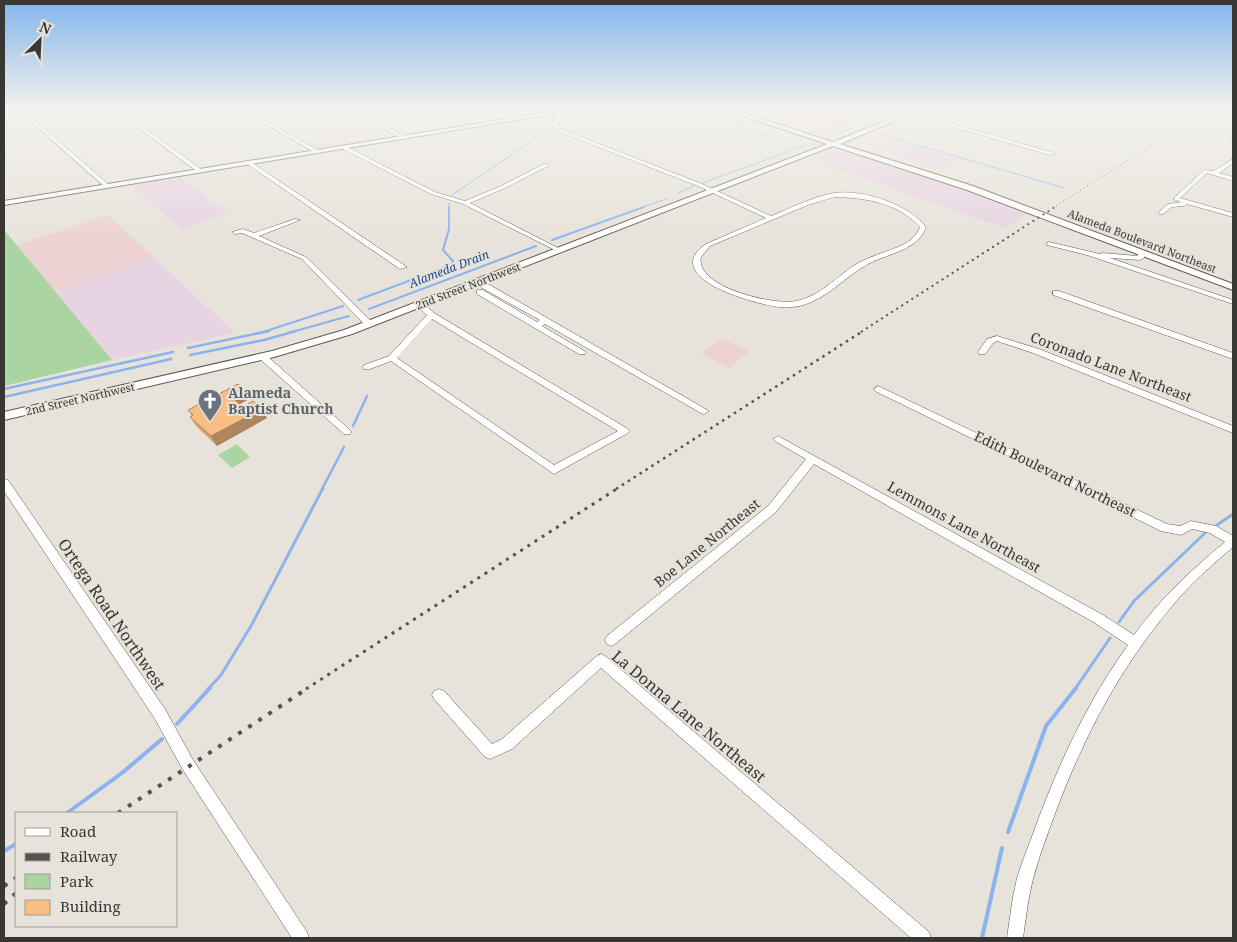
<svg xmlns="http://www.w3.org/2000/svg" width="1237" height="942" viewBox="0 0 1237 942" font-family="'Noto Serif',serif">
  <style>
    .commercial { fill: #e7d3e2 }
    .industrial { fill: #edd2d2 }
    .green { fill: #aad4a2 }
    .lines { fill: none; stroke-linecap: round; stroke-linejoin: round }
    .stream-far4 { stroke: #8cb3ef; stroke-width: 1 }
    .stream-far3 { stroke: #8cb3ef; stroke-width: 2 }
    .stream-far2 { stroke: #8cb3ef; stroke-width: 2.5 }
    .stream-far1 { stroke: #8cb3ef; stroke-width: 3 }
    .stream { stroke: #8cb3ef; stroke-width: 4 }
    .minor-casing { stroke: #5d5a52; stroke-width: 1 }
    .major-casing { stroke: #5d5a52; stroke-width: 2 }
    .minor { fill: #fff; fill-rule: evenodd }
    .major { fill: #fff; fill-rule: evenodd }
    .rail-far4 { stroke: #55544f; stroke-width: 1; stroke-dasharray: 1 3; stroke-linecap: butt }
    .rail-far3 { stroke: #55544f; stroke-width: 2; stroke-dasharray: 2 4; stroke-linecap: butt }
    .rail-far2 { stroke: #55544f; stroke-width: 2.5; stroke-dasharray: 2.5 4.5; stroke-linecap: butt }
    .rail-far1 { stroke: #55544f; stroke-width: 3; stroke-dasharray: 3 5.5; stroke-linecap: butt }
    .rail { stroke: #55544f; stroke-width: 4; stroke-dasharray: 4 8; stroke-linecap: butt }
    .wall { fill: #d4a373 }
    .shaded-wall { fill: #ad855e }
    .building { fill: #f7be86; stroke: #ad855e }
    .labels { text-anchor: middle; stroke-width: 4; stroke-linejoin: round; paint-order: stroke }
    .far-street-label { font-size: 11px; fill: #383733; stroke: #e7e3da }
    .far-water-label { font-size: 12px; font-style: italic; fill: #1b4990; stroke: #e7e3da }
    .street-label { font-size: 14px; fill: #383733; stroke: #e7e3da }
    .worship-label { font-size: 14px; font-weight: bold; fill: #5b616d; stroke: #e7e3da; text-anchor: start }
    .near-street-label { font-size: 16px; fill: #383733; stroke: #e7e3da }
  </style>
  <rect width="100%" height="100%" fill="#e7e3da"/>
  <path class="commercial" d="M471 110H526L533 115 496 121Z
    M749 110H802L851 126 828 134Z
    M358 130 376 140 316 150 309 144Z
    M879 134 962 158 939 170 861 143V141Z
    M837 150H845L894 166 1027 214 1005 228 811 160Z
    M181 178 228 213 182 229 130 185Z
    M153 257 235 333 112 360 56 292Z"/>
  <path class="industrial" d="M108 215 153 257 55 292 17 245Z
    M721 338 750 351 729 368 701 354Z"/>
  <path class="green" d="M4 231H5L112 360 4 386Z
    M237 444 250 457 232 468 218 455Z"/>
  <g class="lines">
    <path class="stream-far4" d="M804 110 845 123
      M714 117 774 138
      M874 119 896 110
      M880 134 1064 188
      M834 135 870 121
      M703 183 806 145
      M678 193 694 186
      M452 195 529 143 547 118
      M449 203V208
      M640 208 666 199"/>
    <path class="stream-far3" d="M552 240 644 207
      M358 300 451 265 453 261 443 250 449 229V207
      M369 309 536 246
      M263 332 343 306
      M292 332 349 316"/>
    <path class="stream-far2" d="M188 348 269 331
      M190 355 264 340 296 331
      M4 389 173 352
      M4 397 171 359
      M353 426 367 396
      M322 489 344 447"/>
    <path class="stream-far1" d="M1217 525 1233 514
      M1119 622 1134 601 1205 533
      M208 689 221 675 251 626 323 488
      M1075 689 1110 638"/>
    <path class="stream" d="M177 724 210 688
      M67 813 122 773 162 739
      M1008 832 1046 726 1076 688
      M4 851 16 844
      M982 938 1002 848"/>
    <defs>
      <path id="minor" d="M18 110H23L109 185V187H105Z
        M114 110H120L202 170V172H198Z
        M241 110H247L321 152 316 153Z
        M349 110H355L408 138 403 139Z
        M466 110H471L478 116 495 124C486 127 472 117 466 110Z
        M558 112 563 113 557 125 566 131 702 184 771 216C791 208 812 197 834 193 863 189 908 204 926 227 918 250 890 253 870 263 846 275 827 300 799 306 793 307 786 308 780 307 760 305 692 287 693 262 693 254 700 248 706 244L766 218 698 186 562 133 551 125ZM835 197C867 198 898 203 920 227 916 238 907 243 898 247 883 253 868 257 855 265 836 277 819 297 796 301 775 306 694 287 701 257L710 246 808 205Z
        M912 112 1054 153 1055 154 1050 155 910 115Z
        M1230 138H1233V142L1230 140Z
        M343 147H347L435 192 465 201 501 186 544 164H548V166L505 188 470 203 564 251 559 252 463 204 431 194 343 149Z
        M1233 159V163L1219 173 1233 177V181L1207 173 1180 198 1233 213V217L1187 204 1184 206 1172 207 1163 214H1159V212L1168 204 1181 202 1173 199 1204 170 1214 171Z
        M247 162H251L407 267 400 269 247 164Z
        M295 219 300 220 259 236 306 257 372 322V326H366L302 259 242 233 235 234 232 232 243 229 254 233Z
        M1049 242 1100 254 1103 253 1137 256 1140 252H1144V258L1140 260 1110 258 1233 300V304L1087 255 1047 245V243Z
        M475 280H481L709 411 704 414 701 413 545 324 542 326 586 352 585 354H579L477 294V290H483L537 322 540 320 475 284Z
        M1053 291H1059L1233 353V359L1053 295Z
        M417 302H423L434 313 628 429 630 431 628 433 554 474 391 361 370 369H364L363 367 364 365 389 356 427 315 417 306ZM432 319 618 431 554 465 397 358Z
        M997 336 1039 349 1233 426V433L1033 353 997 341 993 343 985 354H979L978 352 987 339Z
        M263 354 266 355 350 430 352 432 350 434H344L260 359 259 357Z
        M878 386 1167 524 1180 526 1191 521 1216 526 1233 536V547C1212 565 1191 583 1173 605 1121 666 1084 736 1056 811 1048 833 1039 856 1033 879 1028 898 1026 918 1023 938H1007C1010 918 1012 898 1017 878 1022 862 1028 847 1034 831 1058 765 1087 702 1128 645L1095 623 814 464 776 512 615 644 611 646 607 644 605 640 607 636 768 506 806 459 775 441 773 439 778 436 1103 615 1134 635C1159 600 1191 570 1225 542L1210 533 1192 529 1181 535 1161 531 875 391 874 389Z
        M4 479 8 480 165 709 193 760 307 932 309 938H292L183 770 155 719 4 491Z
        M601 654 605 656 929 932 931 938H911L601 668 512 749 490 759 485 757 434 699 432 695 434 691 439 689 444 691 492 744 502 739 597 656Z"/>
      <path id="major" d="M561 110H577L4 205V201Z
        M725 110H735L833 142 912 110H921L840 144 973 186 1233 284V290L967 190 833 146 352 334 274 357 4 420V412L272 351 344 330 827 144Z"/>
    </defs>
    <use href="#minor" class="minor-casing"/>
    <use href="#major" class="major-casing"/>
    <use href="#minor" class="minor"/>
    <use href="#major" class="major"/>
    <path class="rail-far4" d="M1053 208 1206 110"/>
    <path class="rail-far3" d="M861 332 1055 207"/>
    <path class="rail-far2" d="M616 489 863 331"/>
    <path class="rail-far1" d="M306 689 618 488"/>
    <path class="rail" d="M118 813 308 688
      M4 886 16 878
      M4 904 16 893"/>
  </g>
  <path class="wall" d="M244 389 249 399 240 404 243 407 267 418 217 446 196 426 190 417 192 416 188 410Z"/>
  <path class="shaded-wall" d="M244 389 249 399 236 406 231 396Z
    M262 409 267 418 217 446 211 436Z"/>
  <path class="building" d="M238 384 244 389 231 396 243 407 253 401 262 409 211 436 190 417 193 415 188 410Z"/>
  <linearGradient id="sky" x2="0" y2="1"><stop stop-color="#83b4eb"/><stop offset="0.45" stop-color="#f4f2ee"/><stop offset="1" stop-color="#f4f2ee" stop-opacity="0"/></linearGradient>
  <rect width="1237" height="242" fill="url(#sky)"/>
  <defs>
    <symbol id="church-pin" viewBox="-11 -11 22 30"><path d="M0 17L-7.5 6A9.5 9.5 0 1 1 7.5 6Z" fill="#6b7280" stroke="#e7e3da"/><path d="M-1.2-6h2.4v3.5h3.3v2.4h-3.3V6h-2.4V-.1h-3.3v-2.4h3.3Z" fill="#fff"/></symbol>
  </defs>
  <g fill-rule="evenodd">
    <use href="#church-pin" x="196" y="387" width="28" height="38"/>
  </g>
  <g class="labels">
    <g class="far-street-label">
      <text transform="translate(1142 241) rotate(21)" y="4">Alameda Boulevard Northeast</text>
      <text transform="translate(468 286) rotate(-21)" y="4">2nd Street Northwest</text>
      <text transform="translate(80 399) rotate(-13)" y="4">2nd Street Northwest</text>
    </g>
    <g class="far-water-label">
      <text transform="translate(449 269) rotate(-21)" y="4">Alameda Drain</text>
    </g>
    <g class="street-label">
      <text transform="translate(1111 367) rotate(21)" y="5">Coronado Lane Northeast</text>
      <text transform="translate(1055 474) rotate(26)" y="5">Edith Boulevard Northeast</text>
      <text transform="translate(964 527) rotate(29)" y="5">Lemmons Lane Northeast</text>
      <text transform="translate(707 543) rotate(-39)" y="5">Boe Lane Northeast</text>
    </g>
    <g class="worship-label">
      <text x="228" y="398">Alameda<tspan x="228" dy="16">Baptist Church</tspan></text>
    </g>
    <g class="near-street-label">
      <text transform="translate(112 614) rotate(56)" y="6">Ortega Road Northwest</text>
      <text transform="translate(689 716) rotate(40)" y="6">La Donna Lane Northeast</text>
    </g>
  </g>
  <rect width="1237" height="942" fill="none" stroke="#383733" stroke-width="10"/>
  <rect x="15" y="812" width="162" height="115" fill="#e7e3da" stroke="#a19e97"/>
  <rect x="25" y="828" width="25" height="8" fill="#ffffff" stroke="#a19e97"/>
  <text x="60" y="837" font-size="15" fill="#383733">Road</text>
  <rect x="25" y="853" width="25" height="8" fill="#55544f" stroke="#a19e97"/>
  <text x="60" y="862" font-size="15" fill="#383733">Railway</text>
  <rect x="25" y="874" width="25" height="15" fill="#aad4a2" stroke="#a19e97"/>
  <text x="60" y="887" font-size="15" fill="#383733">Park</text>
  <rect x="25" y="900" width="25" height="15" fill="#f7be86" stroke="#a19e97"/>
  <text x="60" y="912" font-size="15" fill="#383733">Building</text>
  <g transform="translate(40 40) rotate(24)" stroke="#e7e3da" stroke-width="4" paint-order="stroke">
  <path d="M0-4L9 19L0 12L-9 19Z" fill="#383733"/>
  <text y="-8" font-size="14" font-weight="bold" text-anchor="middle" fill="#383733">N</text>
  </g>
</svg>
